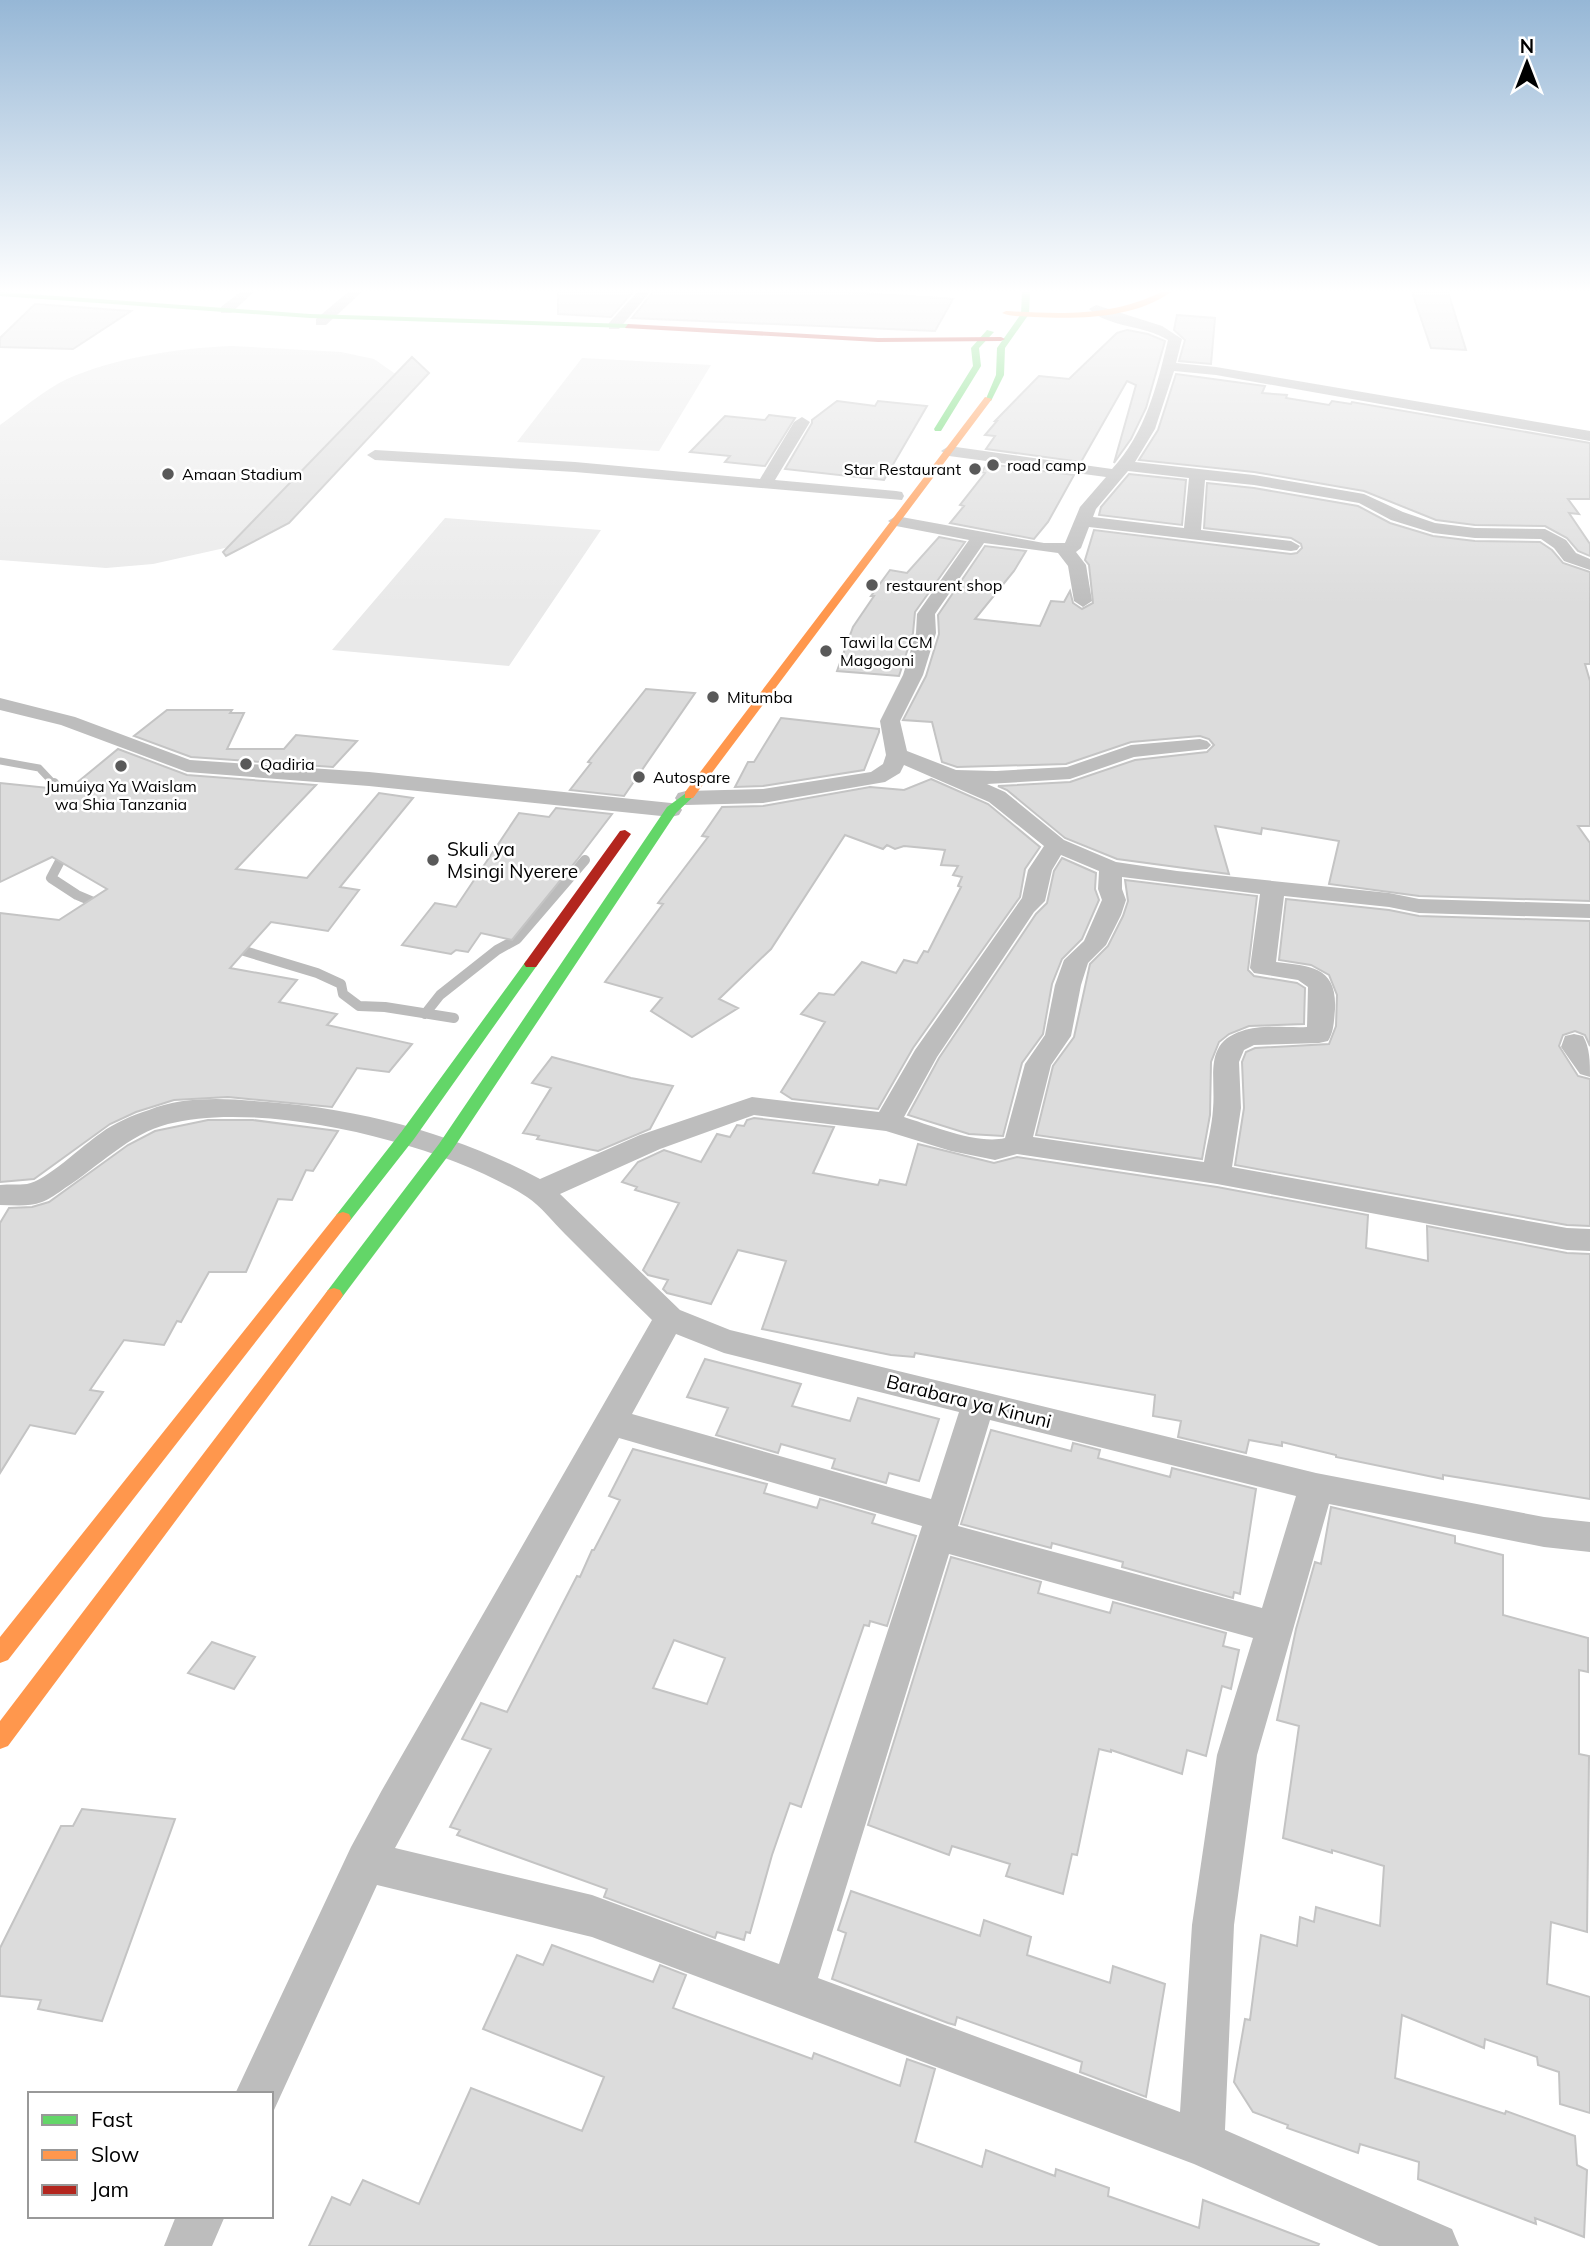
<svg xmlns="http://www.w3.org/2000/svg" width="1590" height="2246" viewBox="0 0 1590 2246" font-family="Mulish,sans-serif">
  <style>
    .green { fill: #e9e9e9 }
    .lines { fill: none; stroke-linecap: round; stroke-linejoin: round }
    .stream-far1 { stroke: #bbb; stroke-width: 7 }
    .stream { stroke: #bbb; stroke-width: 10 }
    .building { fill: #dcdcdc; stroke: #c4c4c4; stroke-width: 2; fill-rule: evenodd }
    .street { fill: #bdbdbd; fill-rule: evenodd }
    .fast { fill: #63d668; fill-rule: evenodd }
    .slow { fill: #ff974d; fill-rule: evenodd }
    .jam { fill: #b3261e; fill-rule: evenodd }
    .poi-dot { fill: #595959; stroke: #fff; stroke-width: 2.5 }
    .labels { text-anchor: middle; stroke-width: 5; stroke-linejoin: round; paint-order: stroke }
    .far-poi-label { font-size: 16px; fill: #000; stroke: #fff; text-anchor: start }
    .poi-label { font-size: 19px; fill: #000; stroke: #fff; text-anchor: start }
    .street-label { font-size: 19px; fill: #000; stroke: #fff }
  </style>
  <rect width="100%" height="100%" fill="#fff"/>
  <path class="green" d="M231 346 341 352 374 359 407 382 406 398 289 523 256 541 153 564 106 568 0 560V425C21 410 44 390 67 379 114 358 179 348 231 346Z
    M582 358 711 365 659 451 517 442Z
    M445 518 601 530 509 666 332 650Z"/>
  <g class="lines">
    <path class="stream-far1" d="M0 761 39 768 55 785"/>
    <path class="stream" d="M54 783 63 799
      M63 847 60 861 51 878 77 895 103 906
      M231 947 317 973 341 984 343 994 359 1006 385 1007 454 1018
      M425 1014 440 995 497 950 517 939 585 860"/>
  </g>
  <path class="building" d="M558 292H633L611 317 558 314Z
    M653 292H846L953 299 935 331 632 318Z
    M1412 292H1448L1466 350 1431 348Z
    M35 304 131 311 73 349 0 347V338Z
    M1177 315 1215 318 1211 364 1179 361 1185 340 1174 330Z
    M1127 330 1148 334 1165 341 1146 408 1131 439 1114 463 1136 385 1127 381 1081 462 986 449 995 436 985 435 997 421H995L1039 376 1069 379 1117 333Z
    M412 357 429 373 289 523 226 556 223 552Z
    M1176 374 1265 386 1262 393 1287 395 1286 398 1329 405 1332 401 1351 404 1352 402 1590 443V499H1568L1579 514 1569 513 1590 544V556L1578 551 1567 538 1545 526 1475 525 1436 520 1364 491 1254 472 1139 460 1158 430Z
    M837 401 875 406 878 401 927 406 884 480 785 469 812 423V420Z
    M769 415 795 418 765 466 725 462 730 456 690 452 725 416 765 420Z
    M988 464 1074 475 1048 522 1034 539 950 523 964 506 960 505 985 473 981 472Z
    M1129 474 1186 480 1182 525 1099 515 1101 507Z
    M1207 483 1254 488 1358 506 1390 523 1433 536 1475 541 1540 542 1552 550 1563 563 1590 572V664H1585L1590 681V826H1578L1590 843V901L1419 896 1329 884 1339 841 1262 828 1261 834 1215 826 1229 874 1117 859 1065 838 1007 790 998 786 1070 782 1135 760 1207 752 1214 745 1209 739 1200 736 1131 742 1066 764 957 767 942 762 932 722 903 720 926 676 939 634 938 615 985 546 1026 551 1014 571 975 619 1040 626 1051 601 1064 602 1070 591 1073 603 1082 609 1093 603 1089 565 1085 560 1094 530 1291 554 1297 553 1302 548 1301 544 1291 538 1204 528Z
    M939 537 965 542 915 612 913 633 899 676 837 671 853 627 874 596H871L890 570 907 573Z
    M646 689 695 693 624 796 570 790 591 763 588 762Z
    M167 710H232L230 713H244L227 749H284L296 735 357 741 333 767 191 757 134 736Z
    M781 718 879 729V732L864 770 763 786 735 787 748 762H754Z
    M118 749 187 775 316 785 236 869 307 878 379 793 413 798 340 887 359 890 328 931 271 922 230 968 297 980 279 1002 337 1014 327 1025 412 1044 389 1072 357 1068 332 1107 228 1097 174 1100 136 1112 110 1124 34 1179 0 1182V913L59 920 107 889 52 857 0 882V783L68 790Z
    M931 779 988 804 1040 847 1025 869 1020 897 913 1048 878 1109 792 1099 781 1092 825 1022 801 1014 819 993 834 995 862 962 896 973 904 960 917 963 924 951 928 952 961 887 958 886 962 877 953 875 958 866 941 865 945 850 904 846 895 849 887 845 883 849 845 835 771 949 719 999 738 1008 692 1037 651 1011 662 998 605 982 663 904 658 903 708 837 702 836 722 807 763 806 870 787 904 790Z
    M556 808 612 814 577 860 512 940 481 933 468 952 456 950 451 954 402 945 435 903 456 907 519 813 549 817Z
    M1062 858 1096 873 1095 889 1099 900 1082 939 1062 959 1052 984 1043 1034 1022 1063 1003 1136 969 1134 908 1115 939 1058 1036 914 1047 903 1054 871Z
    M1125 880 1257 896 1248 970 1254 976 1297 983 1305 988 1304 1024 1249 1026 1229 1034 1219 1042 1211 1062 1210 1115 1202 1159 1036 1135 1053 1066 1074 1037 1090 964 1108 946 1123 916 1128 901Z
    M1286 899 1389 910 1419 916 1590 921V1046L1585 1035 1575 1031 1563 1035 1559 1046 1578 1076 1590 1079V1226L1567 1225 1235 1165 1244 1108 1242 1062 1246 1052 1255 1048 1329 1044 1336 1026 1337 995 1329 975 1311 965 1279 960Z
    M552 1057 631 1078 673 1086 650 1129 598 1151 537 1139 539 1136 523 1133 551 1088 532 1083Z
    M754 1118 834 1127 813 1173 878 1185 880 1180 906 1185 918 1144 994 1163 1017 1157 1217 1187 1368 1215 1366 1248 1428 1261 1427 1226 1567 1253 1590 1254V1499L1443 1475V1479L1336 1457V1455L1282 1442V1446L1249 1440 1246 1453 1178 1437 1181 1421 1153 1416 1155 1395 915 1353 914 1357 891 1355 762 1329 786 1261 738 1250 711 1304 667 1293 663 1289 668 1280 648 1275 643 1270 679 1203 635 1190 637 1187 622 1182 638 1162 664 1150 701 1162 717 1134 730 1137 737 1125 744 1126 747 1120Z
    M208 1120H253L338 1131 313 1171 306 1170 292 1200 278 1199 246 1272H209L181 1322 177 1321 164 1345 124 1340 90 1390 103 1392 75 1434 30 1425 0 1473V1223L9 1208 32 1207 49 1202 128 1145 155 1131Z
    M705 1359 801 1384 792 1406 850 1421 858 1398 939 1419 919 1481 889 1473 886 1483 832 1468 835 1459 781 1444 778 1453 716 1435 728 1408 687 1397Z
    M991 1430 1071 1451 1073 1443 1100 1450 1098 1458 1170 1477 1172 1468 1256 1489 1240 1594 1234 1592 1233 1598 1122 1567 1123 1562 1052 1543 1051 1548 961 1524Z
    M633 1449 767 1484 764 1493 817 1508 820 1499 875 1515 872 1523 916 1536 887 1626 870 1621 869 1626 864 1625 801 1807 790 1803 772 1855 750 1933 746 1932 744 1940 717 1932 715 1938 604 1897 607 1889 457 1835 460 1830 450 1827 491 1749 462 1739 481 1703 507 1712 577 1576 580 1577 592 1550H594L620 1500 609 1496ZM674 1640 725 1658 707 1704 653 1688Z
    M1331 1507 1455 1536V1543L1503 1555V1615L1588 1638V1672L1579 1670V1754L1589 1756 1587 1932 1551 1922 1547 1984 1590 1997V2113L1560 2104 1559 2072 1538 2065 1537 2057 1485 2039 1484 2048 1402 2015 1395 2078 1505 2114 1506 2111 1575 2136 1577 2165 1587 2170 1584 2237 1535 2218 1536 2224 1418 2179 1419 2162 1360 2144 1358 2153 1287 2128 1288 2125 1253 2112 1234 2082 1245 2019 1250 2020 1261 1935 1297 1946 1300 1917 1314 1922 1316 1907 1380 1926 1384 1866 1332 1850V1853L1283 1838 1299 1726 1277 1720 1296 1629 1315 1562 1321 1564Z
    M951 1557 1041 1582 1038 1593 1110 1613 1113 1602 1226 1633 1223 1646 1239 1650 1231 1689 1222 1686 1206 1756 1187 1750 1182 1774 1111 1750V1752L1099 1749 1077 1855 1072 1854 1063 1894 1006 1876 1010 1864 952 1846 949 1855 868 1825Z
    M212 1642 255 1657 234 1689 188 1673Z
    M82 1809 175 1819 102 2021 38 2009 41 2000 0 1996V1948L61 1826H73Z
    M851 1891 980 1936 984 1920 1006 1928 1031 1937 1027 1955 1110 1983 1113 1966 1165 1984 1146 2097 1080 2072 1082 2062 957 2017 955 2025 948 2023 832 1979 846 1933 838 1930Z
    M552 1945 653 1982 660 1965 686 1975 673 2008 812 2059 814 2053 900 2086 907 2059 935 2069 915 2142 982 2167 986 2150 1055 2176 1056 2169 1109 2188 1108 2196 1199 2228 1203 2200 1319 2244 1318 2246H309L332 2197 350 2205 363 2180 419 2204 471 2088 582 2131 604 2077 483 2029 517 1955 543 1965Z"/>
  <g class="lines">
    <path class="street" d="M240 292H254L231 313H221V307Z
      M348 292H362L326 325H316V319Z
      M637 292H650L619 329H609V323Z
      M1096 305 1162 326 1182 339 1176 363 1216 367 1590 431V441L1216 375 1174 371 1155 429 1135 462 1254 475 1364 494 1403 512 1435 523 1475 528 1545 529 1566 540 1576 553 1590 559V570L1564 561 1554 548 1541 539 1475 538 1433 533 1391 520 1359 503 1254 485 1205 480 1201 530 1291 541 1300 546 1297 550 1291 551 1089 527 1081 548 1076 552 1086 565 1092 601 1083 607 1074 601 1068 566 1058 553 984 543 935 614 936 633 923 675 900 721 907 751 956 770 996 771 1067 767 1131 745 1200 739 1207 741 1211 745 1207 749 1134 757 1070 779 987 784 1005 792 1064 840 1116 862 1177 871 1389 893 1419 899 1590 904V918L1419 913 1389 907 1284 896 1276 962C1311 966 1337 967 1335 1009 1334 1020 1334 1032 1328 1041L1319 1043 1254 1045 1244 1050 1239 1062 1241 1108 1232 1167 1567 1228 1590 1229V1251L1567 1250 1217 1184 1017 1154 995 1160 951 1151 886 1131 754 1115 660 1149 560 1194 680 1310 730 1330 1316 1473 1544 1517 1590 1522V1552L1544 1547 1329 1504 1257 1755 1234 1925 1225 2130 1452 2229 1459 2246H1379L1194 2164 592 1937 377 1885 274 2110 271 2111V2094H235L351 1847 382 1790 652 1320C623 1292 594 1263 565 1234 553 1222 541 1206 527 1197 445 1144 263 1099 168 1124 129 1134 98 1167 65 1188 58 1193 50 1199 42 1202 29 1207 14 1205 0 1205V1185C9 1184 18 1185 27 1184 46 1181 83 1145 101 1133 114 1123 133 1115 149 1110 181 1097 220 1098 254 1101 354 1107 452 1132 540 1179L640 1135 752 1097 879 1112 915 1050 1022 898 1028 870 1044 846 989 802 904 765 900 773 885 782 763 803 686 805 678 803 675 798 678 793 686 791 763 789 871 772 883 764 886 755 880 721 903 675 916 633 917 614 969 540 896 526 888 521 896 516 1044 543H1065L1080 507 1106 477 949 456 941 451 949 446 1112 469C1145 434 1157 386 1168 340 1145 325 1109 328 1089 309ZM1128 471 1189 478 1184 528 1093 517 1096 509ZM1061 855 1099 871 1098 889 1102 900 1084 941 1064 960 1055 985 1045 1035 1025 1064 1005 1138C978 1145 930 1125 904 1117L937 1057 1034 912 1045 901 1052 870ZM1122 877 1260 894 1250 968 1254 973 1298 980 1308 987 1307 1027C1287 1028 1261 1024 1242 1031 1203 1043 1216 1077 1213 1109 1212 1126 1207 1144 1204 1162L1033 1137 1051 1065 1071 1036 1081 985 1088 963 1106 945 1121 915 1126 900 1122 889ZM676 1334 724 1353 959 1412 931 1499 632 1414ZM990 1420 1296 1496 1262 1608 958 1526ZM619 1438 922 1526 779 1964 592 1895 395 1848ZM949 1554 1253 1638 1217 1755 1192 1925 1180 2112 818 1978Z
      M802 417 810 422 775 480 896 491 902 492 904 496 902 500 575 472 375 460 367 455 375 450 575 462 760 479 794 422Z
      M0 698 75 717 190 760 369 772 671 803 679 805 682 810 679 815 671 817 369 786 187 772 61 725 0 710Z
      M1574 1034 1583 1036C1590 1048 1590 1062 1590 1077L1580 1074 1561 1047 1565 1036Z
      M176 2216H225L212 2246H164Z"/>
    <path class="fast" d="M0 292 310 314 628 324 632 326 628 328 310 318 0 296Z
      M1022 292H1030L1029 314 1005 348 1004 375 991 401H985L996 375 997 348 1021 314Z
      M987 330 994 332 979 348 981 366 941 431H935L934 429 973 366 971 348Z
      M689 791 695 795 676 813 451 1152 340 1300H328L325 1295 328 1290 439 1144 667 807Z
      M531 960 538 964 414 1139 349 1222H337L335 1218 337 1214 402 1131 526 961Z"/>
    <path class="slow" d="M1161 292H1171C1133 319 1078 319 1034 317 1024 316 1011 317 1002 313L1006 311C1060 314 1112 317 1161 292Z
      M985 397 992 399 693 798H685V792Z
      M343 1212 349 1214 351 1218 349 1222 8 1660 0 1663V1637L337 1214Z
      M334 1288 340 1290 343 1295 340 1300 8 1746 0 1749V1721L328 1290Z"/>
    <path class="jam" d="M628 324 878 338 1001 337 1005 339 1001 341 878 342 625 328Z
      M625 830 631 834 536 967H526L524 964 526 961 620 831Z"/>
  </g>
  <linearGradient id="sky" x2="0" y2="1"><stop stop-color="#96b7d6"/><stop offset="0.48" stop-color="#fff"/><stop offset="1" stop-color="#fff" stop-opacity="0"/></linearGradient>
  <rect width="1590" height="606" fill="url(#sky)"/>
  <g class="poi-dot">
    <circle cx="993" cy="465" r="7"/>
    <circle cx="975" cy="469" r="7"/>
    <circle cx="168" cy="474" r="7"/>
    <circle cx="872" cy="585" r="7"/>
    <circle cx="826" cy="651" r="7"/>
    <circle cx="713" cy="697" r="7"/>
    <circle cx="246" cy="764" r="7"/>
    <circle cx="121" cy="766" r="7"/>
    <circle cx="639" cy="777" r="7"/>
    <circle cx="433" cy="860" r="7"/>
  </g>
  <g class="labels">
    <g class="far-poi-label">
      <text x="1007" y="471">road camp</text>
      <text x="961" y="475" text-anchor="end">Star Restaurant</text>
      <text x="182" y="480">Amaan Stadium</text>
      <text x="886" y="591">restaurent shop</text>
      <text x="840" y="648">Tawi la CCM<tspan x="840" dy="18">Magogoni</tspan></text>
      <text x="727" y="703">Mitumba</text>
      <text x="260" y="770">Qadiria</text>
      <text x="653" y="783">Autospare</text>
      <text x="121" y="792" text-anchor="middle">Jumuiya Ya Waislam<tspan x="121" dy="18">wa Shia Tanzania</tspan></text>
    </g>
    <g class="poi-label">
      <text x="447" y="856">Skuli ya<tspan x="447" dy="22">Msingi Nyerere</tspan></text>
    </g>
    <g class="street-label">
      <text transform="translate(969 1401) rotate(14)" y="7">Barabara ya Kinuni</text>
    </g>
  </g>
  <rect x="28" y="2092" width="245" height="126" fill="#ffffff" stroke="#999999" stroke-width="2"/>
  <rect x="42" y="2115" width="35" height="10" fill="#63d668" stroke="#999999" stroke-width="2"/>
  <text x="91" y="2127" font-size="21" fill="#000000">Fast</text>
  <rect x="42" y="2150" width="35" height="10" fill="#ff974d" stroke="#999999" stroke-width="2"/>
  <text x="91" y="2162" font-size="21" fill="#000000">Slow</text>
  <rect x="42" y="2185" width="35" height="10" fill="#b3261e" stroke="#999999" stroke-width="2"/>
  <text x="91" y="2197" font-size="21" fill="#000000">Jam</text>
  <g transform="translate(1527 63)" stroke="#ffffff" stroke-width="5" paint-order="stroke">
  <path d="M0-5L12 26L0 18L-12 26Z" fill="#000000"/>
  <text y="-10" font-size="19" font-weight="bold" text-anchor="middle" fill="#000000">N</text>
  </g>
</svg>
